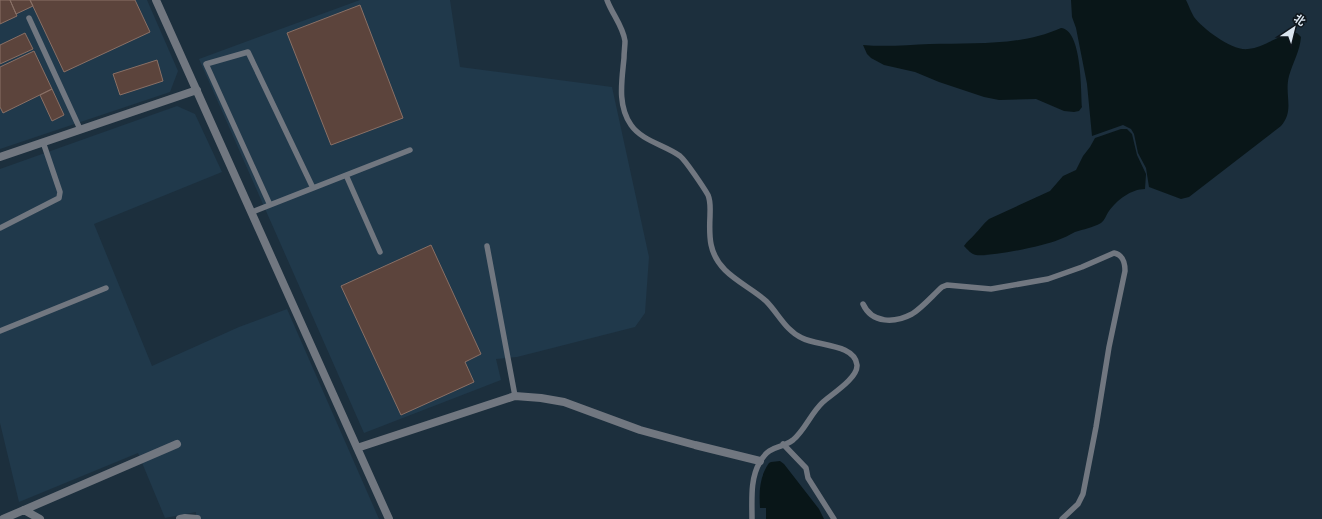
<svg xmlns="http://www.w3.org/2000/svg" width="1322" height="519" viewBox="0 0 1322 519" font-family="'DM Sans','Noto Sans SC',sans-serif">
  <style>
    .built { fill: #20394b }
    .water { fill: #091618 }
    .building { fill: #5c443c; stroke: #897066 }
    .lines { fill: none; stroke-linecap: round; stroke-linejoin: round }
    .service { stroke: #717780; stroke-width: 5.5 }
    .minor { stroke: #717780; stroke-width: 8 }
  </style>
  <rect width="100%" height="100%" fill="#1c2f3d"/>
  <path class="built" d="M0 0H147L178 71 170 92 0 149Z
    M360 0H450L460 67 612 87 649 257 645 313 635 327 517 357 496 359 501 380 364 433 199 59Z
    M177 106 195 114 222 172 94 224 152 366 239 327 287 309 379 519H196V512L165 518 138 453 19 502 0 423V169Z"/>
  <path class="water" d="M1071 0H1186C1189 6 1191 12 1194 17 1203 29 1232 51 1248 49 1266 47 1280 33 1297 33L1301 37C1300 51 1293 62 1289 76 1284 95 1295 110 1281 126L1189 197 1181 199 1149 187 1146 168 1138 153 1134 134 1131 129 1123 125 1092 136 1087 84 1076 28 1072 17Z
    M1061 28C1082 30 1081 90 1082 107L1079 111 1074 112 1064 111 1036 99 999 100 984 97 939 82 915 72 884 65 871 58 867 54 863 45C885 47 908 45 930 44 974 43 1021 46 1061 28Z
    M1121 129H1127L1132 134 1137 155 1146 174 1145 189C1131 189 1117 200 1109 211 1106 215 1105 220 1101 223 1092 228 1084 229 1075 232 1069 235 1064 238 1058 240 1044 246 990 257 976 255 971 254 968 250 964 246 967 241 971 239 975 234 980 229 983 224 989 219L1050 191 1063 176 1076 170 1083 156 1090 147 1095 138Z
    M780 461 784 464 819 509 824 519H766V508H760C759 493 759 477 769 463L771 462Z"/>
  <path class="building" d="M0 0H10L17 16 0 24Z
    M10 0H30L33 6 16 14Z
    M30 0H135L150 32 64 72Z
    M360 5 403 118 331 145 287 33Z
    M25 33 33 49 0 64V45Z
    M34 51 52 89 3 113 0 107V67Z
    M157 60 163 81 120 95 113 74Z
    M52 89 64 115 52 121 40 95Z
    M431 245 481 354 465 362 474 382 401 415 341 286Z"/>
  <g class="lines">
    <path class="service" d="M607 0C612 14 623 26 625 41 625 46 624 52 624 58 622 80 617 105 631 125 642 141 665 145 680 156 686 161 704 188 708 195 711 202 710 209 710 216 709 237 709 254 725 270 737 282 754 290 766 301 778 313 786 331 802 338 817 346 855 344 857 365 858 378 832 394 823 402 811 413 805 430 793 440 780 450 770 444 760 462 750 478 752 500 752 519
      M29 18 80 129
      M346 175 380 252
      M270 205 206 64 248 52 313 188
      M252 212 410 150
      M0 228 59 198 60 192 43 142
      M487 246 515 396
      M863 304C872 324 895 323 912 314 922 308 933 295 942 287L947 285 991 289 1048 279 1082 267 1114 253C1123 255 1125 262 1125 271L1109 347 1096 427 1083 494 1078 504 1062 519
      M0 331 106 288
      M783 444 806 468 808 478 834 519"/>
    <path class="minor" d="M156 0 389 519
      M0 157 197 90
      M357 448 515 396 541 398 564 402 640 430 695 445 760 461
      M24 510 40 519
      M3 519 177 444
      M180 519 185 518 197 519"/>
  </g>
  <g transform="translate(1294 28) rotate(35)" stroke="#0e161c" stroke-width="3" paint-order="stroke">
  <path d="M0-3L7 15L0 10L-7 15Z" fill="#dae5ef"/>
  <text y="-6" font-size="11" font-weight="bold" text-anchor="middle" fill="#dae5ef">北</text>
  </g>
</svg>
